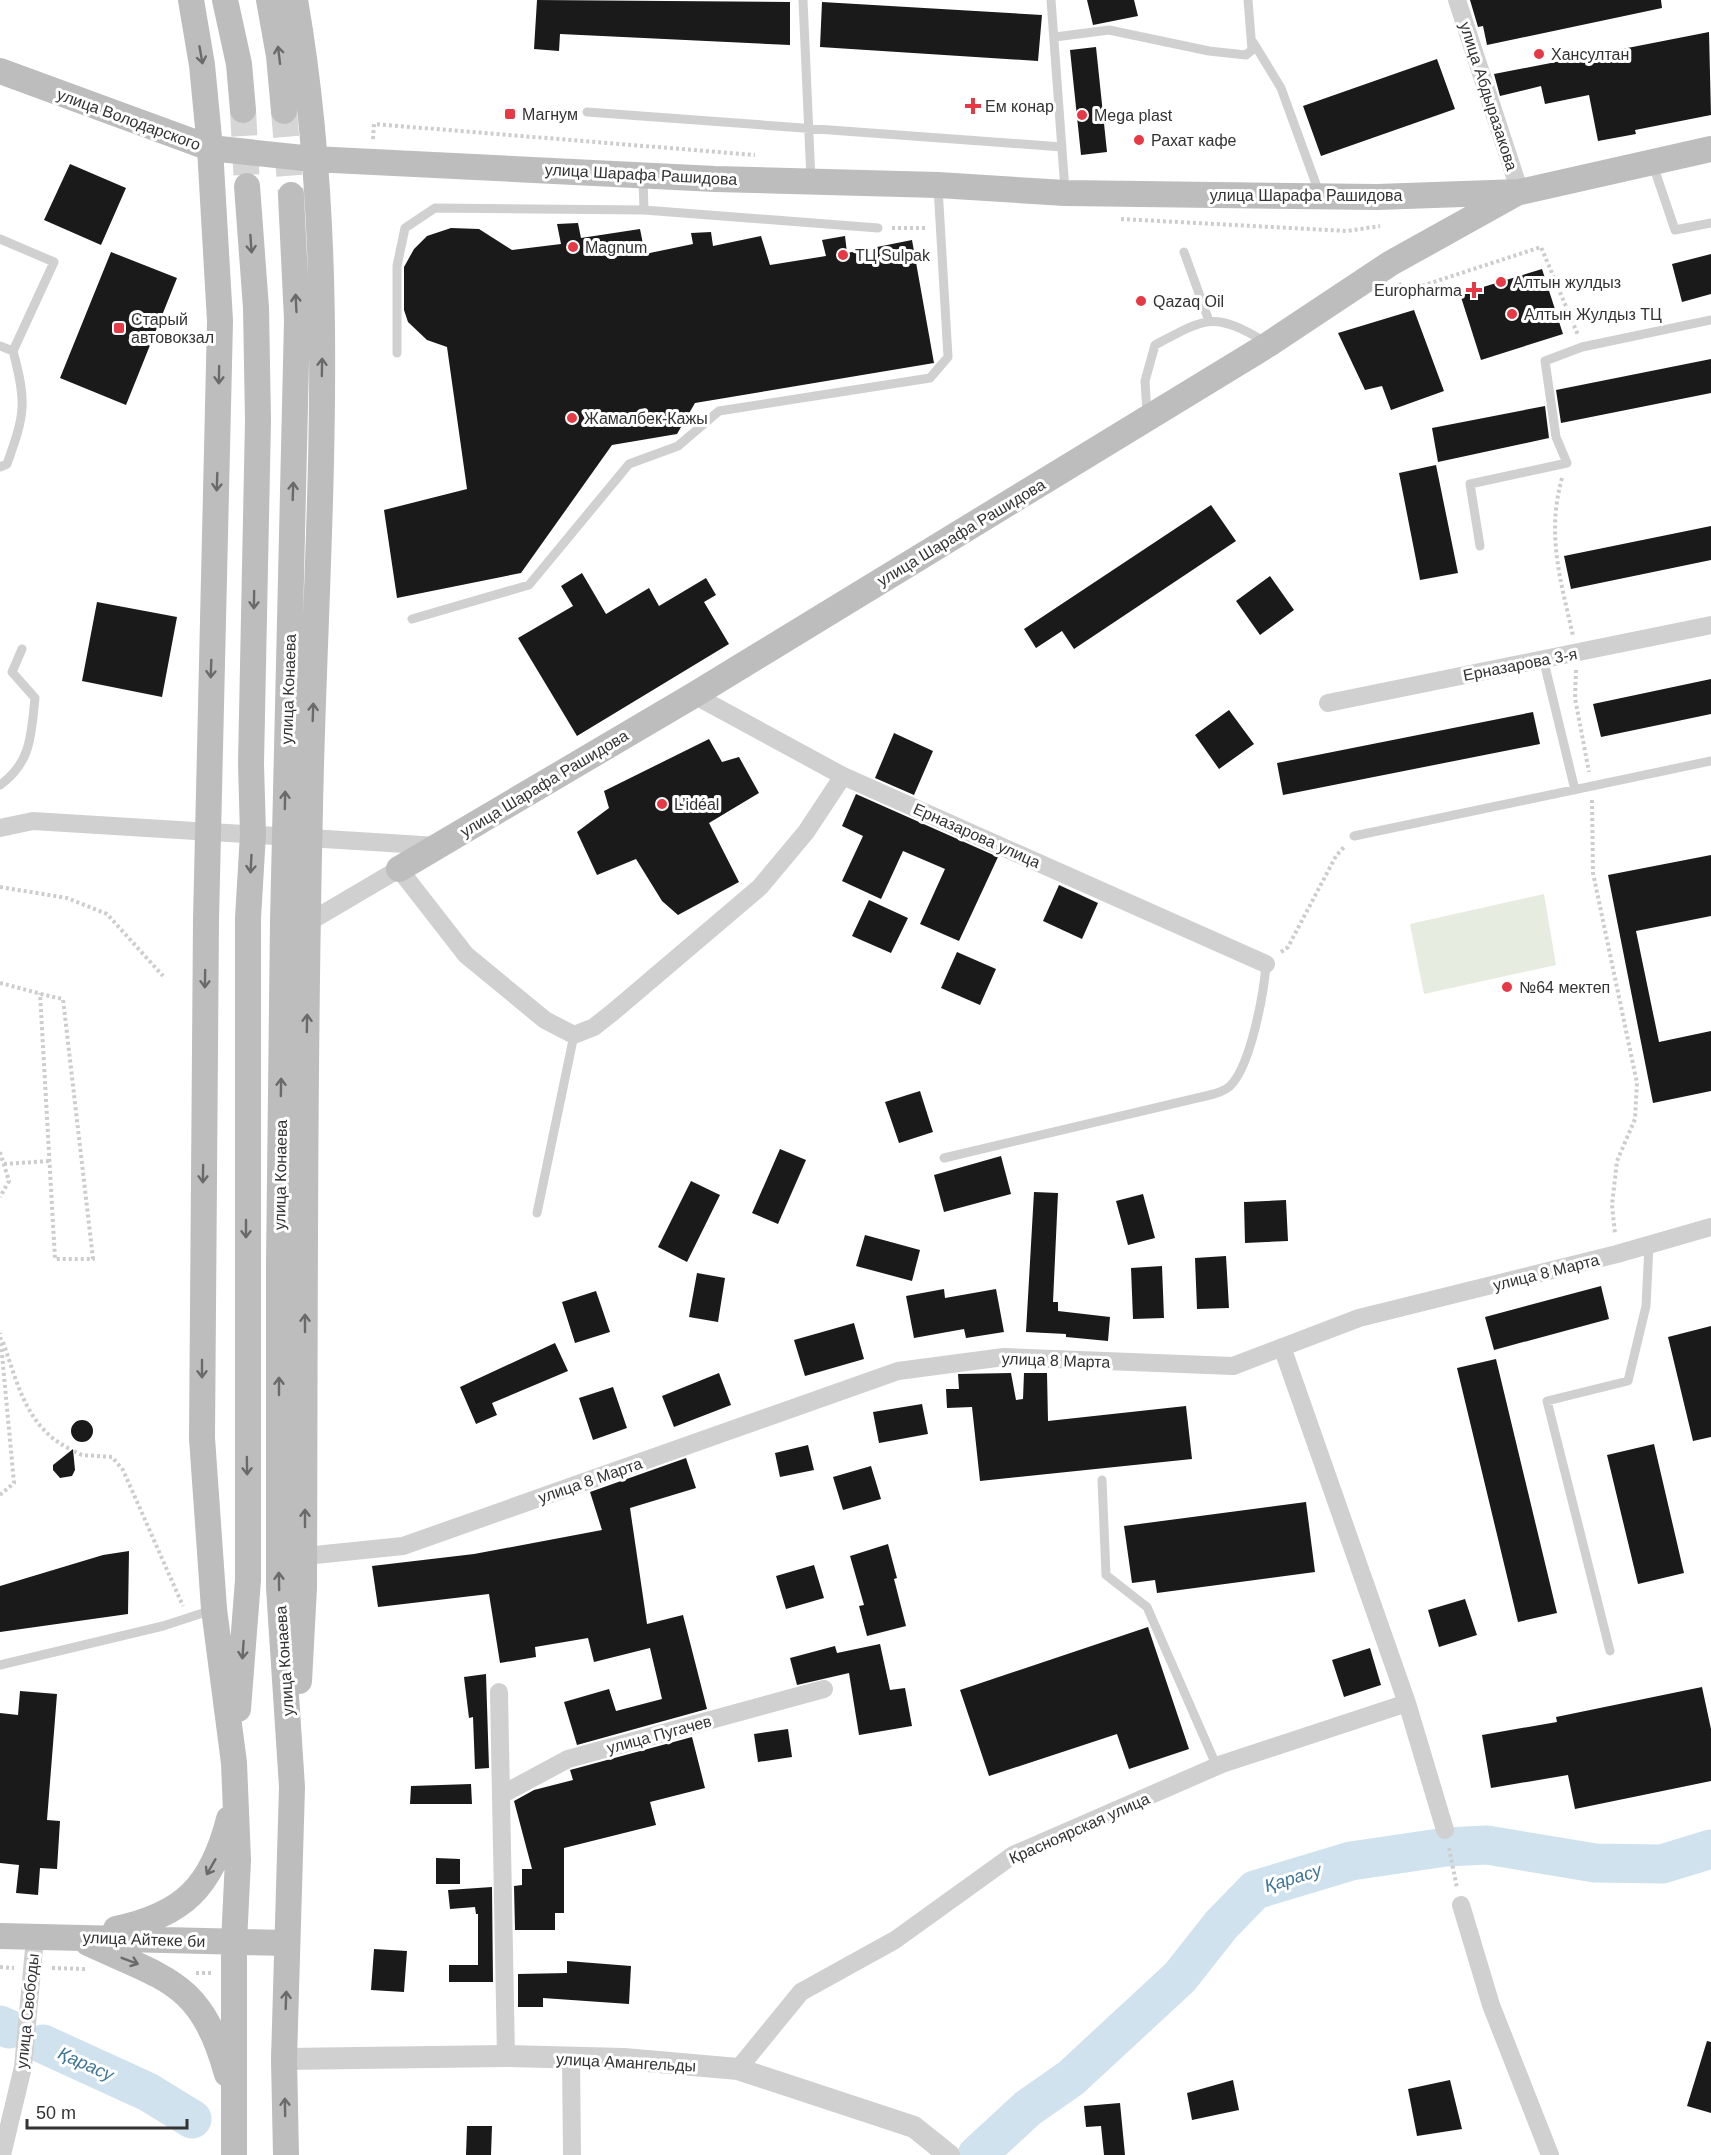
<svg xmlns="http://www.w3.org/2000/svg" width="1711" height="2155" viewBox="0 0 1711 2155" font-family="Helvetica,sans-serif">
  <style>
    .green { fill: #e6ecdf }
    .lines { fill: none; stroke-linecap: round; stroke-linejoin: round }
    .river { stroke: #cfe2ee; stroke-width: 39 }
    .building { fill: #1a1a1a }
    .secondary-tunnel { stroke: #d6d6d6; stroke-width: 26; stroke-dasharray: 26 13; stroke-linecap: butt }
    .path { stroke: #cdcdcd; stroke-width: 4; stroke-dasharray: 3 3; stroke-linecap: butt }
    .service { stroke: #d0d0d0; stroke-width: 9 }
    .minor { stroke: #d0d0d0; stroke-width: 18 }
    .tertiary { stroke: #d0d0d0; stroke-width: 22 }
    .secondary { stroke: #bdbdbd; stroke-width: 26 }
    .oneway { stroke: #6a6a6a }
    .poi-dot { fill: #e63946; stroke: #fff; stroke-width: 2 }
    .labels { text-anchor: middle; stroke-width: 6; stroke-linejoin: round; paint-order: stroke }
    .poi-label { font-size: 16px; fill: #333; stroke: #fff; text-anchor: start }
    .street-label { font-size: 16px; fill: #333; stroke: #fff }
    .water-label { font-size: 18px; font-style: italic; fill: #3f7597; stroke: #fff }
  </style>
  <rect width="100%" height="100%" fill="#fff"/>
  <path class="green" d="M1544 894 1556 965 1424 994 1410 924Z"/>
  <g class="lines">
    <path class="river" d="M0 2025 9 2029
      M43 2044 148 2092 192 2119
      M977 2155 1028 2108 1071 2078 1180 1977 1221 1925 1255 1890 1351 1861 1446 1847 1487 1845 1595 1863 1662 1864 1711 1849"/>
  </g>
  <path class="building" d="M537 0 790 2V45L560 34 559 51 534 49Z
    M1087 0H1134L1138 16 1093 25Z
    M1470 0H1661L1662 8 1487 45 1483 26 1478 27Z
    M822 2 1042 15 1038 61 820 47Z
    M1709 32 1711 115 1635 130 1636 134 1598 141 1589 95 1545 104 1541 86 1500 96 1494 74Z
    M1096 47 1107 152 1081 155 1070 50Z
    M1437 59 1455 109 1321 156 1303 106Z
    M70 164 126 188 101 245 44 220Z
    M578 223 581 238 640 229 645 254 693 244 691 233 711 232 713 246 761 236 770 265 826 256 822 240 845 236 847 253 912 240 934 363 695 403 677 434 612 445 521 573 397 598 384 510 467 489 447 347 427 340 408 322 404 310V267L414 249 427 236 451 228 479 229 512 250 561 244 557 224Z
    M111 252 177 278 126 405 60 378Z
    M1711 254V294L1682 302 1672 264Z
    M1542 269 1563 334 1481 360 1460 294Z
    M1414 310 1444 391 1391 410 1382 386 1365 390 1338 333Z
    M1711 359V393L1561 423 1556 390Z
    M1545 406 1549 438 1438 462 1432 428Z
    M1436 465 1458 573 1420 580 1399 473Z
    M1211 505 1236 541 1074 649 1062 631 1036 648 1024 629Z
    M1711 526V560L1571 589 1564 556Z
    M582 573 606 614 649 588 659 606 706 578 716 595 704 602 729 644 577 736 518 638 573 606 561 586Z
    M1270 576 1294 610 1260 635 1236 601Z
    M97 602 177 617 162 697 82 681Z
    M1711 679V714L1601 737 1593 704Z
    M1229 710 1254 744 1219 769 1195 735Z
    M1533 712 1540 744 1283 795 1277 763Z
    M894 733 933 751 914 795 875 778Z
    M709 739 722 762 739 757 759 793 709 823 739 882 678 915 662 901 636 859 597 875 577 832 609 808 604 791Z
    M856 794 998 857 959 941 920 924 945 869 903 851 881 899 842 881 863 836 842 826Z
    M1711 855V916L1636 931 1659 1042 1711 1031V1091L1653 1103 1608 875Z
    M1059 885 1098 903 1082 939 1043 921Z
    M869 900 908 918 891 953 852 936Z
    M957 952 996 969 980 1005 941 988Z
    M920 1091 933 1132 899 1143 885 1102Z
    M780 1149 806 1160 778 1224 752 1213Z
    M1001 1156 1011 1194 944 1212 934 1175Z
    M691 1181 720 1195 687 1262 658 1247Z
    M1034 1192 1058 1193 1053 1302H1058V1311L1110 1317 1108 1341 1066 1337V1334L1026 1332Z
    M1143 1194 1155 1238 1128 1245 1116 1201Z
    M1286 1200 1288 1241 1245 1243 1244 1202Z
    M865 1235 920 1250 912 1281 856 1266Z
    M1226 1256 1229 1308 1197 1309 1195 1258Z
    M1162 1266 1164 1318 1133 1319 1131 1268Z
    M697 1273 725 1278 718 1322 689 1317Z
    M1601 1286 1609 1319 1494 1350 1485 1317Z
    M944 1289 945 1298 996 1289 1004 1332 966 1338 964 1329 914 1338 906 1296Z
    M596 1291 610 1332 575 1343 562 1302Z
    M854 1323 864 1359 805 1376 794 1340Z
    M1711 1326V1437L1693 1441 1668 1337Z
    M555 1343 568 1371 492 1403 497 1415 476 1424 460 1387Z
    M1496 1359 1557 1613 1518 1622 1457 1368Z
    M719 1373 731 1405 674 1427 662 1396Z
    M1011 1373 1016 1400 1023 1399 1024 1373H1047L1048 1421 1186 1406 1192 1459 980 1481 972 1407 947 1408 946 1389H959L958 1374Z
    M613 1387 627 1428 593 1440 579 1398Z
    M922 1404 928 1434 879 1443 873 1412Z
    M71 1431a11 11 0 1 1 22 0a11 11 0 1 1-22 0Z
    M1654 1444 1684 1573 1638 1584 1607 1455Z
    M808 1445 814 1470 780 1477 775 1453Z
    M73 1449 75 1470 72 1476 60 1478 53 1470V1465Z
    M686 1458 696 1488 630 1508 647 1624 683 1615 707 1709 577 1745 564 1702 609 1689 616 1711 662 1699 650 1648 594 1662 588 1638 535 1647 536 1657 500 1663 489 1594 378 1607 372 1566 474 1554 602 1530 590 1492Z
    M871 1466 881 1499 843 1510 833 1477Z
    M1306 1502 1315 1572 1157 1593 1155 1580 1132 1583 1124 1526Z
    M888 1544 897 1578 894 1579 906 1626 867 1636 859 1606 864 1605 850 1556Z
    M129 1551 128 1614 0 1632V1586L103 1555Z
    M814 1565 824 1598 786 1609 776 1576Z
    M1465 1599 1477 1635 1439 1647 1428 1610Z
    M1148 1627 1189 1749 1129 1769 1117 1734 989 1776 960 1690Z
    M880 1644 890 1690 905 1688 912 1726 859 1735 849 1673 797 1685 790 1658 835 1646 837 1653Z
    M1370 1648 1381 1685 1344 1697 1332 1660Z
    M486 1674 489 1768 475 1769 473 1717 469 1718 464 1677Z
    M1702 1687 1711 1729V1781L1575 1809 1568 1775 1491 1788 1482 1735 1557 1722 1556 1717Z
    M20 1691 57 1694 47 1820 60 1821 57 1869 40 1868 38 1895 16 1893 19 1865 0 1863V1713L18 1715Z
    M788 1729 792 1757 758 1762 754 1734Z
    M692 1737 705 1788 650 1802 656 1825 564 1848V1913H555V1930H515L514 1886 522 1885V1869H532L514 1801 534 1790 573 1780 570 1770Z
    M471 1784 472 1804H410L411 1786Z
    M436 1858 460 1859V1884H436Z
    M492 1887 493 1982H449V1965H478V1914H476L475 1907 450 1909 448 1890Z
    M374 1949 407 1951 404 1992 371 1990Z
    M567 1961 631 1966 629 2004 543 1998V2007H518V1974L567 1973Z
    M1707 2041 1711 2042V2113L1687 2106Z
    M1233 2080 1239 2110 1192 2120 1187 2093Z
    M1450 2080 1462 2129 1417 2136 1408 2089Z
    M1120 2103 1125 2155H1104L1101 2126 1086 2127 1084 2106Z
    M467 2126H492L491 2155H466Z"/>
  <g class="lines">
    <path class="secondary-tunnel" d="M243 110 247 186
      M284 111 291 195"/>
    <path class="path" d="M373 139 374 124 755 155
      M1121 219 1347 231 1380 226
      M892 228H927
      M1399 283 1403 292 1541 247 1578 335
      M1562 478C1546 536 1561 581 1573 636
      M1576 670 1575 698 1589 772
      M1592 800 1593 873 1637 1083 1635 1119 1617 1161 1612 1205 1615 1234
      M0 887 67 898 107 914 163 976
      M1281 952 1288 947 1336 856 1344 847
      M0 983C21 988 42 995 63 999L93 1259H55L40 993
      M0 1152 9 1181 0 1197
      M4 1164 49 1161
      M3 1342C18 1385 27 1428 70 1449
      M74 1451 82 1455 112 1457 123 1470 183 1606
      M0 1495 14 1483 0 1333
      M1449 1848 1457 1888
      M0 1967 14 1968
      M52 1968 86 1969
      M196 1973H212"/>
    <path class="service" d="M803 0 811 180
      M1051 0 1065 190
      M1055 37 1109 30 1209 51 1246 55 1252 50 1248 0
      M1253 42 1281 88 1320 195
      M587 112 1062 147
      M1653 165 1675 230 1711 223
      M644 210 878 228
      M0 239 54 262 13 351C27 403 25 414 7 464L0 467
      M1184 252 1209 321
      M0 346 13 351
      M397 353V266L405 228 435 208 644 210 643 177
      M1147 413 1145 381 1155 345C1208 317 1213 311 1267 343
      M1480 546 1470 484 1567 463 1556 437 1545 361 1582 347 1711 320
      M412 619 529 585 629 464 678 446 719 411 930 378 948 357 938 187
      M1543 658 1575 790
      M0 785C32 762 31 734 35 698L12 672 22 649
      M1354 836 1711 761
      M944 1158 1214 1094C1220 1092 1227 1090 1231 1085 1251 1064 1264 993 1266 964
      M537 1213 574 1035
      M1102 1480 1106 1575 1147 1607 1214 1760 1222 1764
      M1610 1651 1547 1401 1628 1381 1646 1306 1649 1245
      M0 1665 163 1626 212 1610"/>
    <path class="minor" d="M1457 0 1520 192
      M694 695 843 776 1266 964
      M1328 703 1711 625
      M0 828 33 821 438 846
      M309 922 399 869 466 955 545 1020 574 1035 594 1027 613 1012 760 887 806 832 843 776
      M1282 1347 1407 1703 1445 1830
      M305 1556 403 1546 898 1371 1004 1357 1233 1366 1359 1318 1617 1254 1711 1227
      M499 1692 506 2056
      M501 1795 568 1759 824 1689
      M1461 1905 1491 2005 1550 2155
      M571 2058 572 2155
      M738 2069 801 1992 895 1940 1013 1855 1222 1764 1407 1703
      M2 2155 23 2067 35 1938"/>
    <path class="tertiary" d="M284 2059 506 2056 624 2059 738 2069 914 2127 949 2155"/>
    <path class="secondary" d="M191 0 202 65 210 148 220 321 206 920 202 1438 214 1609 234 1763 238 1860 234 1942V2155
      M225 0 239 64 243 110
      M269 0 279 56 284 111
      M295 0C339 252 318 511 311 765 304 1039 305 1314 304 1588L299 1681
      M0 71 210 148 313 159 715 179 938 185 1065 193 1377 197 1520 192 1711 149
      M399 869 694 695 1269 344 1391 263 1515 194
      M238 1709 248 1580V918L253 834 251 764 258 420 256 308 247 186
      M116 1929C184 1915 212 1886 229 1819
      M0 1936 287 1943
      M88 1943C167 1980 201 1981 227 2074
      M286 2155 284 2059 292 1787 279 1588V1263L283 921 297 320 291 195"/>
  </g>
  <defs><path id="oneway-shaft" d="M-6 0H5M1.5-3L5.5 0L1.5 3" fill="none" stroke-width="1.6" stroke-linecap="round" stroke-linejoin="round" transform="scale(1.5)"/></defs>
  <g class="oneway">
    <use href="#oneway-shaft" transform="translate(201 55) rotate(80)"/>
    <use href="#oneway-shaft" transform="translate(279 55) rotate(-97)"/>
    <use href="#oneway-shaft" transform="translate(251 244) rotate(86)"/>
    <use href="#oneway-shaft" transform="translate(296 303) rotate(-93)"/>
    <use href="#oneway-shaft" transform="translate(322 367) rotate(-89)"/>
    <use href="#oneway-shaft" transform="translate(219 375) rotate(91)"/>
    <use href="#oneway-shaft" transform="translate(217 482) rotate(92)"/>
    <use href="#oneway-shaft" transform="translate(293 491) rotate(-88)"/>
    <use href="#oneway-shaft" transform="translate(254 600) rotate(91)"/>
    <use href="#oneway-shaft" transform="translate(211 669) rotate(92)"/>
    <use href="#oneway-shaft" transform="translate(313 712) rotate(-88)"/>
    <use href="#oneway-shaft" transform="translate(285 800) rotate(-89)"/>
    <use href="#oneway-shaft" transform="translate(251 864) rotate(93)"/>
    <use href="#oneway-shaft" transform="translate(205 979) rotate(91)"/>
    <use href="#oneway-shaft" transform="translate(307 1023) rotate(-89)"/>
    <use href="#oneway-shaft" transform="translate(281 1087) rotate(-89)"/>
    <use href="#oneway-shaft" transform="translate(203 1174) rotate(91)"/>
    <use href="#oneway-shaft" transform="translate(246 1229) rotate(90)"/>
    <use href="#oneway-shaft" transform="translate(305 1323) rotate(-90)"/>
    <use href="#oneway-shaft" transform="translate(202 1369) rotate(90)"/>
    <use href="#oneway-shaft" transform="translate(279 1386) rotate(-90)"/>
    <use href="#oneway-shaft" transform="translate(247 1466) rotate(89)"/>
    <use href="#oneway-shaft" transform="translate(305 1518) rotate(-90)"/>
    <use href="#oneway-shaft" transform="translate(279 1581) rotate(-91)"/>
    <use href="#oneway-shaft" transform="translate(243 1650) rotate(94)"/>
    <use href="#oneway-shaft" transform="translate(211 1867) rotate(120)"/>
    <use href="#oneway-shaft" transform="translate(130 1961) rotate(21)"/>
    <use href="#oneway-shaft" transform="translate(286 2000) rotate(-88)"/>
    <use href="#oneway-shaft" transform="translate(285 2107) rotate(-91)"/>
  </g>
  <g class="poi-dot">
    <circle cx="1539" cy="54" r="6"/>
    <path d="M970 97h6v6h6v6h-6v6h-6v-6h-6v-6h6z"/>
    <rect x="504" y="108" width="12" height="12" rx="3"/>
    <circle cx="1082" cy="115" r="6"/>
    <circle cx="1139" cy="140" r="6"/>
    <circle cx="573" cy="247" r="6"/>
    <circle cx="843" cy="255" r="6"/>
    <circle cx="1501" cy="282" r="6"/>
    <path d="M1471 281h6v6h6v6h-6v6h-6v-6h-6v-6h6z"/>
    <circle cx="1141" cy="301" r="6"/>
    <circle cx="1512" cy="314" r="6"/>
    <rect x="113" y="322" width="12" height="12" rx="3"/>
    <circle cx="572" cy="418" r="6"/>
    <circle cx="662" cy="804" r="6"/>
    <circle cx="1507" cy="987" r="6"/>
  </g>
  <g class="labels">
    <g class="poi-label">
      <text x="1551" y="60">Хансултан</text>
      <text x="985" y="112">Ем конар</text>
      <text x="522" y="120">Магнум</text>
      <text x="1094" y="121">Mega plast</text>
      <text x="1151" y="146">Рахат кафе</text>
      <text x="585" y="253">Magnum</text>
      <text x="855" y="261">ТЦ Sulpak</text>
      <text x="1513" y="288">Алтын жулдыз</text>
      <text x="1462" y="296" text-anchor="end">Europharma</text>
      <text x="1153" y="307">Qazaq Oil</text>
      <text x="1524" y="320">Алтын Жулдыз ТЦ</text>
      <text x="131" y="325">Старый<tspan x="131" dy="18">автовокзал</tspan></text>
      <text x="584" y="424">Жамалбек-Кажы</text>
      <text x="674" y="810">L’idéal</text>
      <text x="1519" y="993">№64 мектеп</text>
    </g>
    <g class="street-label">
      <text transform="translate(1489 96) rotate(72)" y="6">улица Абдыразакова</text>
      <text transform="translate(129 119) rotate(20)" y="6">улица Володарского</text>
      <text transform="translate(641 174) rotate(3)" y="6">улица Шарафа Рашидова</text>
      <text x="1306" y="201">улица Шарафа Рашидова</text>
      <text transform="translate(961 532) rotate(-31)" y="6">улица Шарафа Рашидова</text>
      <text transform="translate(1520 664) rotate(-11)" y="6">Ерназарова 3-я</text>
      <text transform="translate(288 689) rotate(-88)" y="6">улица Конаева</text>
      <text transform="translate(544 783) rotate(-31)" y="6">улица Шарафа Рашидова</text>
      <text transform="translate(977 835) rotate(24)" y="6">Ерназарова улица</text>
      <text transform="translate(280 1175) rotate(-89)" y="6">улица Конаева</text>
      <text transform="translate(1546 1272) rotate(-14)" y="6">улица 8 Марта</text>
      <text transform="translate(1056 1360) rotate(2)" y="6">улица 8 Марта</text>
      <text transform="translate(590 1480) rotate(-19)" y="6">улица 8 Марта</text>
      <text transform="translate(284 1661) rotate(-94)" y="6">улица Конаева</text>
      <text transform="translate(659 1734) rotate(-15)" y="6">улица Пугачев</text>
      <text transform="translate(1079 1828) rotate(-24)" y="6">Красноярская улица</text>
      <text transform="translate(144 1939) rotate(2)" y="6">улица Айтеке би</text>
      <text transform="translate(27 2011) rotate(-84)" y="6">улица Свободы</text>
      <text transform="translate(626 2062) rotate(3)" y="6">улица Амангельды</text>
    </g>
    <g class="water-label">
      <text transform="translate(1293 1878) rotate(-17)" y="6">Қарасу</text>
      <text transform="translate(86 2064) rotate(24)" y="6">Қарасу</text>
    </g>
  </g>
  <path d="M27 2119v9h160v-9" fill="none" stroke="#333333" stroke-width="3"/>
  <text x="36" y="2119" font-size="18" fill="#333333" stroke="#ffffff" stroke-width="4.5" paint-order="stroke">50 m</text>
</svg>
